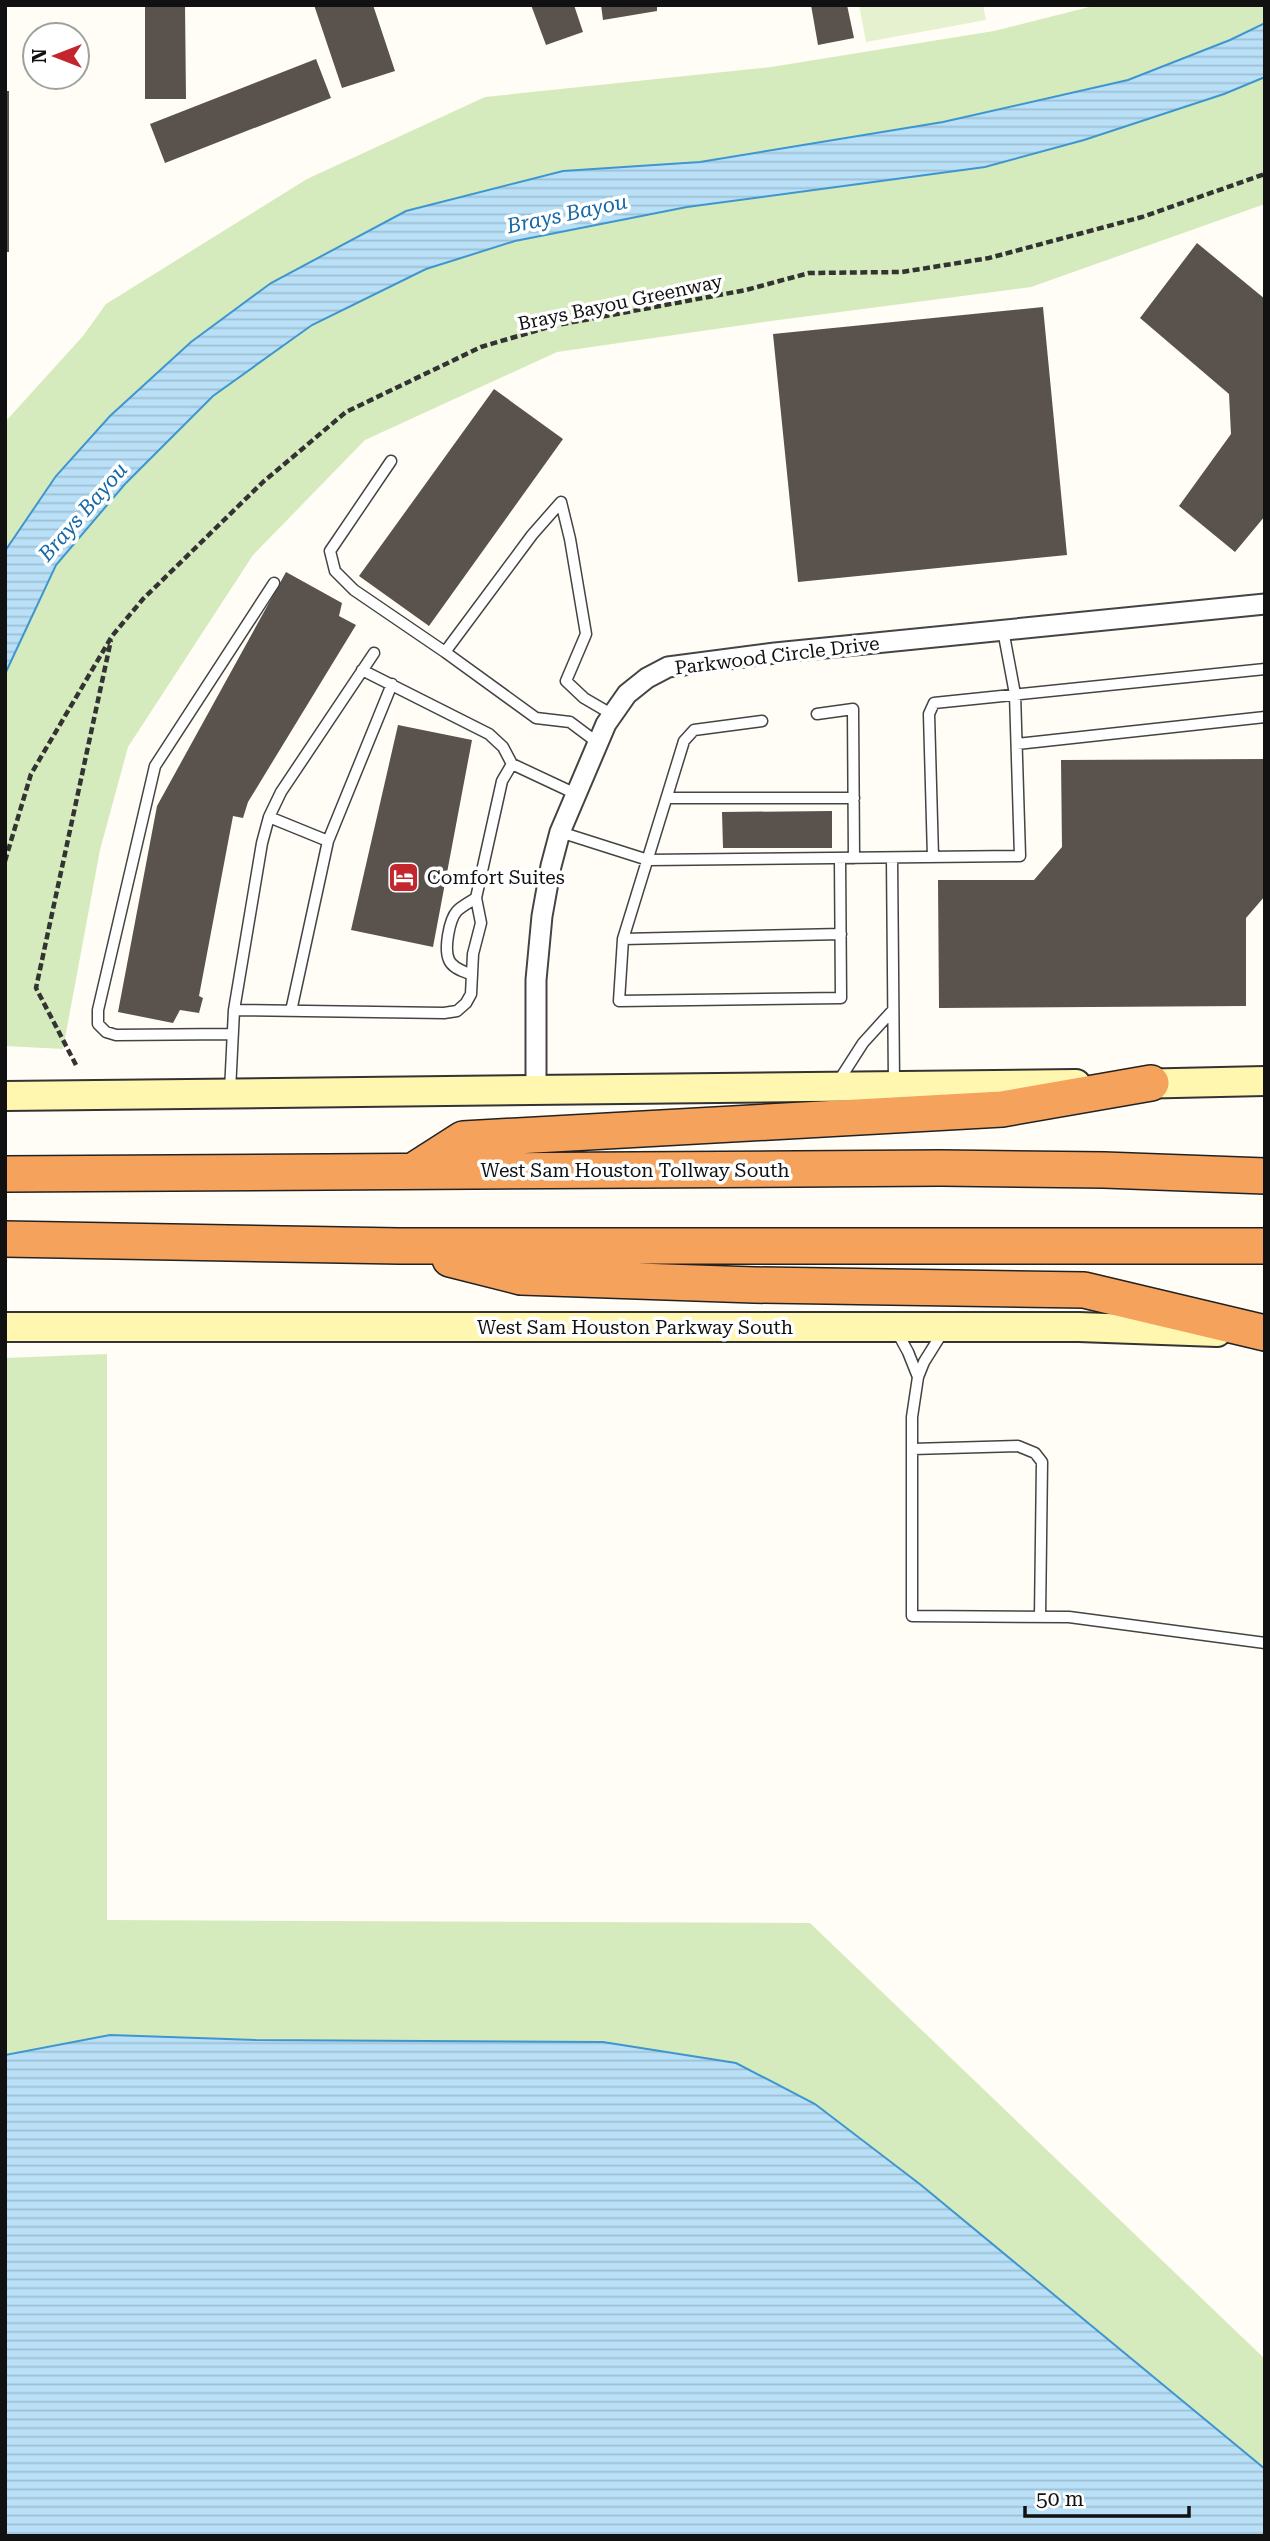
<svg xmlns="http://www.w3.org/2000/svg" width="1270" height="2541" viewBox="0 0 1270 2541" font-family="'Roboto Serif',serif">
  <style>
    .grass { fill: #d5ebbd }
    .pitch { fill: #e6f2cf }
    .water { fill: url(#water-rules); stroke: #3f96cf; stroke-width: 2 }
    .building { fill: #5a524d }
    .lines { fill: none; stroke-linecap: round; stroke-linejoin: round }
    .service-casing { stroke: #444; stroke-width: 13 }
    .minor-casing { stroke: #444; stroke-width: 23 }
    .secondary-casing { stroke: #333; stroke-width: 32 }
    .motorway-casing { stroke: #222; stroke-width: 38 }
    .path { stroke: #333; stroke-width: 4.5; stroke-dasharray: 7 3.5; stroke-linecap: butt }
    .service { stroke: #fff; stroke-width: 10 }
    .minor { stroke: #fff; stroke-width: 19 }
    .secondary { stroke: #fff6b0; stroke-width: 28 }
    .motorway { stroke: #f5a25d; stroke-width: 35 }
    .labels { text-anchor: middle; stroke-width: 7; stroke-linejoin: round; paint-order: stroke }
    .street-label { font-size: 19px; fill: #111; stroke: #fff }
    .poi-label { font-size: 19px; fill: #111; stroke: #fff; text-anchor: start }
    .water-label { font-size: 21px; font-style: italic; fill: #1768a6; stroke: #fff }
  </style>
  <defs>
    <pattern id="water-rules" width="6" height="5" patternUnits="userSpaceOnUse" patternTransform="scale(1.75)"><rect width="6" height="5" fill="#b9e0f7"/><path d="M0 2.5h6" fill="none" stroke="#9ebfd3"/></pattern>
  </defs>
  <rect width="100%" height="100%" fill="#fffdf5"/>
  <path class="grass" d="M1097 5H1265V204L1031 287 771 321 557 352 365 440 253 555 128 747 100 850 63 1049 5 1046V422L83 336 106 304 307 179 485 97 771 67 994 31Z
    M107 1354V1920L810 1923 1265 2359V2536H5V1358Z"/>
  <path class="pitch" d="M859 5H983L986 20 866 42Z"/>
  <path class="water" d="M1265 23V77L1224 94 1084 140 985 167 687 207 515 241 426 269 312 325 213 396 125 484 56 565 5 674V551L56 476 110 416 191 342 271 283 406 211 563 171 700 162 943 122 1128 80 1230 40Z
    M110 2035 256 2040 603 2042 736 2063 815 2104 921 2185 1265 2469V2536H5V2055Z"/>
  <path class="building" d="M145 5H185L186 99H145Z
    M314 5H373L395 71 342 88Z
    M531 5H574L583 32 546 45Z
    M601 5H657V11L603 20Z
    M811 5H847L854 38 818 45Z
    M316 59 331 98 165 163 150 124Z
    M5 91H9V252H5Z
    M1197 243 1265 299V516L1235 552 1179 506 1231 434 1229 394 1140 318Z
    M1043 307 1067 555 798 582 773 334Z
    M494 389 563 439 429 626 359 576Z
    M286 572 342 603 339 616 356 625 248 802 243 818 233 816 199 996 203 998 199 1013 180 1010 173 1023 118 1012 157 806Z
    M398 725 472 740 433 947 351 930Z
    M1265 759V896L1246 918V1006L939 1008 938 880H1034L1062 847 1061 760Z
    M832 811V848H723L722 812Z"/>
  <g class="lines">
    <defs>
      <path id="service" d="M391 461 330 551 335 571 354 590 445 652
        M362 670 489 734 503 747 512 764 576 794
        M817 714 853 709 854 858
        M762 721 694 730 684 741 623 939 619 1001 841 998 840 858
        M598 743 570 722 536 718 445 652 532 535 561 502 570 539 586 634 566 681 584 698 613 715
        M1017 744 1265 717
        M667 798H854
        M269 817 328 841
        M560 832 648 860 1020 856 1015 694 1003 630
        M933 857 929 714 934 703 1265 669
        M892 858 894 1082
        M623 939 841 934
        M472 975C464 971 453 969 449 960 444 949 449 920 457 911 462 906 470 902 476 898
        M234 1010 444 1013 457 1011 466 1003 471 994 473 954 481 923 476 898 502 781 512 764
        M291 1011 328 841 392 684
        M231 1034 116 1035 106 1032 98 1024V1010L155 766 274 583
        M838 1082 863 1043 893 1010
        M230 1091 234 1010 262 843 269 817 281 792 374 653
        M896 1330 908 1352 918 1377
        M944 1330 924 1362 918 1377 912 1417V1616L1069 1617 1265 1643
        M912 1449 1018 1446 1035 1453 1042 1462 1040 1617"/>
      <path id="minor" d="M536 1091V980L542 916 551 866 560 832 606 724 627 694 647 678 668 667 775 653 1265 604"/>
      <path id="secondary" d="M1131 1084 1265 1081
        M5 1096 1076 1084
        M5 1327H1079L1217 1332"/>
      <path id="motorway" d="M413 1171 463 1139 1002 1109 1151 1083
        M5 1174 941 1168 1104 1170 1265 1176
        M5 1239 399 1246H1265
        M450 1259 521 1277 754 1285 1084 1290 1265 1333"/>
    </defs>
    <use href="#service" class="service-casing"/>
    <use href="#minor" class="minor-casing"/>
    <use href="#secondary" class="secondary-casing"/>
    <use href="#motorway" class="motorway-casing"/>
    <path class="path" d="M5 861 31 774 112 636 143 599 263 482 346 412 481 347 552 326 746 290 809 273 902 272 989 258 1142 217 1265 174
      M76 1065 36 988 111 640"/>
    <use href="#service" class="service"/>
    <use href="#minor" class="minor"/>
    <use href="#secondary" class="secondary"/>
    <use href="#motorway" class="motorway"/>
  </g>
  <defs>
    <symbol id="hotel-square" viewBox="-11 -11 22 22"><rect x="-9" y="-9" width="18" height="18" rx="4" fill="#c4262e" stroke="#fff"/><path d="M-6-4.5h1.5V1H6V5H4.5V3h-9V5H-6ZM-4 0a1.8 1.8 0 1 1 3.6 0ZM.5 0V-2.5h3Q6-2.5 6 0Z" fill="#fff"/></symbol>
  </defs>
  <g fill-rule="evenodd">
    <use href="#hotel-square" x="386" y="860" width="35" height="35"/>
  </g>
  <g class="labels">
    <g class="street-label">
      <text transform="translate(620 302) rotate(-12)" y="7">Brays Bayou Greenway</text>
      <text transform="translate(777 655) rotate(-7)" y="7">Parkwood Circle Drive</text>
      <text x="635" y="1177">West Sam Houston Tollway South</text>
      <text x="635" y="1334">West Sam Houston Parkway South</text>
    </g>
    <g class="poi-label">
      <text x="427" y="884">Comfort Suites</text>
    </g>
    <g class="water-label">
      <text transform="translate(567 214) rotate(-12)" y="7">Brays Bayou</text>
      <text transform="translate(83 512) rotate(-49)" y="7">Brays Bayou</text>
    </g>
  </g>
  <rect width="1270" height="2541" fill="none" stroke="#111111" stroke-width="14"/>
  <g transform="translate(56 56) rotate(270)"><circle r="33" fill="#ffffff" stroke="#a0a0a0" stroke-width="2"/>
  <path d="M0-5L12 26L0 18L-12 26Z" fill="#c4262e"/>
  <text y="-10" font-size="19" font-weight="bold" text-anchor="middle" fill="#111111">N</text>
  </g>
  <path d="M1025 2506v10h164v-10" fill="none" stroke="#111111" stroke-width="3.5"/>
  <text x="1036" y="2506" font-size="21" fill="#111111" stroke="#ffffff" stroke-width="5" paint-order="stroke">50 m</text>
</svg>
